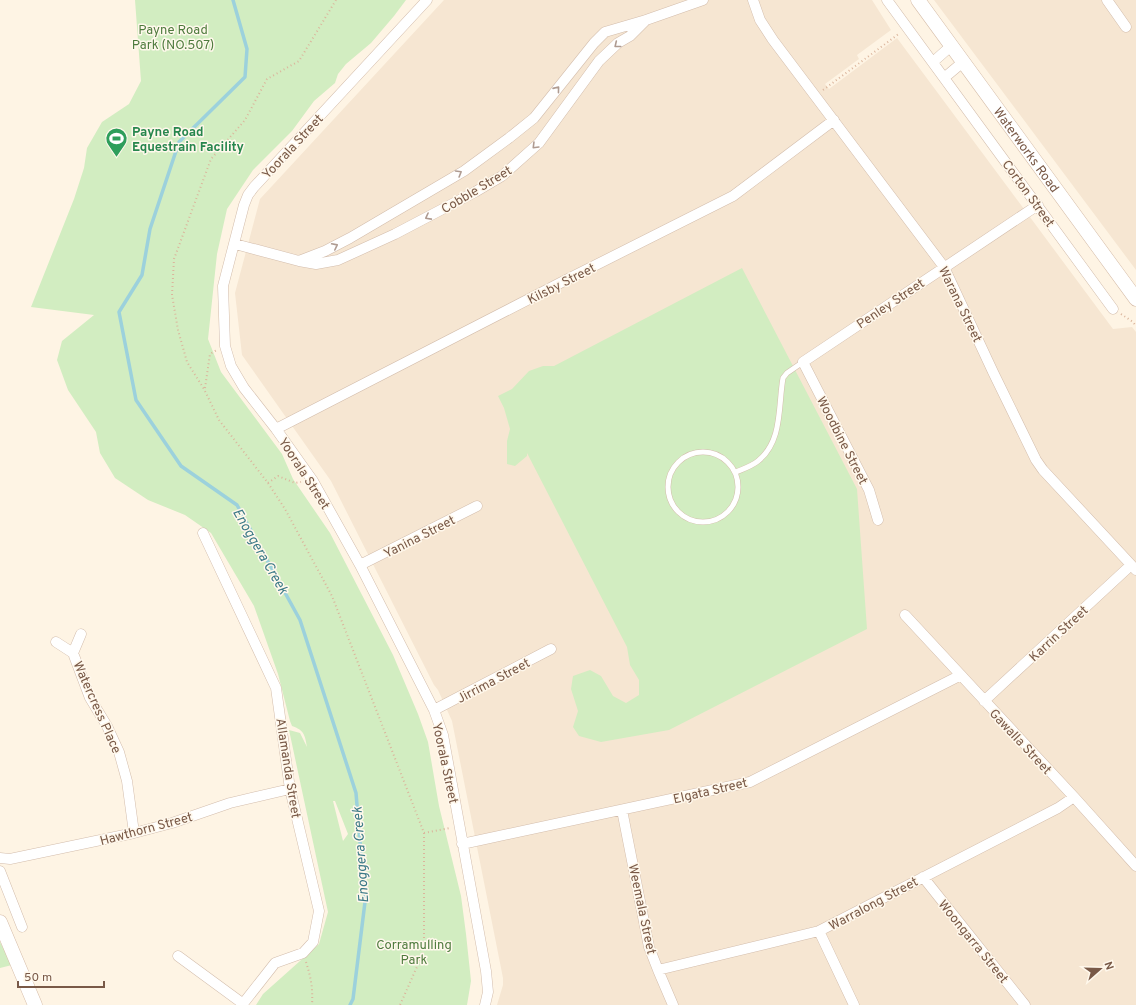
<svg xmlns="http://www.w3.org/2000/svg" width="1136" height="1005" viewBox="0 0 1136 1005" font-family="Overpass,sans-serif">
  <style>
    .residential { fill: #f6e6d2; fill-rule: evenodd }
    .green { fill: #d2edc1; fill-rule: evenodd }
    .lines { fill: none; stroke-linecap: round; stroke-linejoin: round }
    .stream { stroke: #9cd1dc; stroke-width: 3.5 }
    .service-casing { stroke: #d3bdac; stroke-width: 6 }
    .minor-casing { stroke: #d3bdac; stroke-width: 11 }
    .secondary-casing { stroke: #d6bda9; stroke-width: 15 }
    .path { stroke: #dbb59c; stroke-width: 2; stroke-dasharray: 1 3; stroke-linecap: butt }
    .service { stroke: #fff; stroke-width: 5 }
    .minor { stroke: #fff; stroke-width: 10 }
    .secondary { stroke: #fff; stroke-width: 14 }
    .oneway { stroke: #af9b91 }
    .labels { text-anchor: middle; stroke-width: 3; stroke-linejoin: round; paint-order: stroke }
    .park-label { font-size: 13px; fill: #4d7a3c; stroke: #fff8ec }
    .leisure-label { font-size: 13px; font-weight: bold; fill: #27864d; stroke: #fff8ec; text-anchor: start }
    .street-label { font-size: 13px; fill: #795947; stroke: #fff8ec }
    .water-label { font-size: 14px; font-style: italic; fill: #3c7a87; stroke: #fff8ec }
  </style>
  <rect width="100%" height="100%" fill="#fef4e4"/>
  <path class="residential" d="M444 0H872L891 30 857 55 859 59 825 84 829 89 897 38 1113 329 1132 327 1136 332V1005H497L503 985V978L452 721 438 690 434 685 331 481 242 355 235 293 260 199ZM857 489 815 655 669 729Z
    M934 0H1136V270Z"/>
  <path class="green" d="M135 0H406L394 16 371 43 346 64 338 74 335 83 314 101 292 131 253 170 227 209 217 254 208 339 221 372 282 454 293 479 330 533 393 655 418 714 428 742 439 806 461 896 466 934 471 981 467 1005H256L263 994 319 944 328 912 289 730 300 733 307 747C305 735 304 730 292 726L290 721 278 674 254 606 211 533 185 515 148 500 115 478 100 453 96 432 68 390 57 360 62 341 94 315 31 307 74 199 84 168 87 148 102 122 129 104 141 81ZM333 801H335L348 834 343 841Z
    M742 268 857 489 867 629 669 730 601 742 579 736 573 727 578 711 571 689 573 676 590 670 601 676 613 696 626 703 639 695V680L630 665 627 647 527 453V456L515 466 507 464V441L510 429 504 408 498 396 512 389 529 371 543 366H554Z
    M0 942 12 965 0 968Z"/>
  <g class="lines">
    <path class="stream" d="M233 0 247 49 245 77 179 142 150 229 142 275 119 312 136 400 181 466 237 505 300 620 356 793 365 902 353 999 350 1005"/>
    <defs>
      <path id="service" d="M668 487a35 35 0 1 1 70 0a35 35 0 1 1-70 0Z
        M736 472C743 469 752 466 758 461 783 441 778 406 783 378L787 373 803 362"/>
      <path id="minor" d="M427 0 254 187 248 195 244 205 223 286 225 346 231 366 244 388 276 429 313 481 360 565 434 710 443 735 486 971 488 992 485 1005
        M753 0 760 20 773 40 944 267 993 372 1036 460 1043 470 1136 570
        M887 0 1113 309
        M1107 0 1126 27
        M933 62 951 46
        M944 78 963 62
        M235 244 299 261 316 264 338 260 395 234 475 192 502 176 539 143 599 61 618 43 630 36 646 20
        M299 261 325 251 350 238 464 171 509 138 534 118 594 43 605 32 646 20 703 0
        M276 429 564 281 733 196 834 120
        M878 520 869 490 803 362 1038 205
        M203 533 276 688 290 789 319 911 313 942 303 953 275 963 242 1005
        M360 565 477 506
        M905 615 1074 797 1136 866
        M56 642 73 653 90 698 107 726 119 752 127 781 134 833
        M73 653 81 634
        M984 701 1131 565
        M434 710 551 649
        M622 810 649 947 658 970 673 1005
        M462 844 750 782 961 675
        M0 858 10 859 134 833 172 823 230 803 290 789
        M0 871 22 927
        M923 877 1025 1005
        M819 931 854 1005
        M178 956 242 1003
        M658 970 819 931 1058 808 1074 797"/>
      <g id="secondary">
        <path id="s1" d="M918 0 1136 299"/>
        <path d="M0 922 35 1005"/>
      </g>
    </defs>
    <use href="#service" class="service-casing"/>
    <use href="#minor" class="minor-casing"/>
    <use href="#secondary" class="secondary-casing"/>
    <path class="path" d="M336 0 299 61 267 79 245 120 211 159 174 259 172 295 178 330 187 362 204 389 219 420 268 483 285 509 332 596 424 833V951L400 1005
      M823 90 900 33
      M1121 314 1133 322 1136 326
      M205 388 210 354 217 350
      M268 483 278 476 295 483 301 482
      M424 833 450 828
      M306 962C311 978 313 988 312 1005"/>
    <use href="#service" class="service"/>
    <use href="#minor" class="minor"/>
    <use href="#secondary" class="secondary"/>
  </g>
  <defs><path id="oneway-chevron" d="M-2-3.5L2.5 0L-2 3.5" fill="none" stroke-width="1.6" stroke-linecap="round" stroke-linejoin="round"/></defs>
  <g class="oneway">
    <use href="#oneway-chevron" transform="translate(617 45) rotate(141)"/>
    <use href="#oneway-chevron" transform="translate(557 89) rotate(-51)"/>
    <use href="#oneway-chevron" transform="translate(535 146) rotate(135)"/>
    <use href="#oneway-chevron" transform="translate(459 173) rotate(-31)"/>
    <use href="#oneway-chevron" transform="translate(428 217) rotate(152)"/>
    <use href="#oneway-chevron" transform="translate(335 246) rotate(-27)"/>
  </g>
  <defs>
    <symbol id="stadium-pin" viewBox="-11 -11 22 30"><path d="M0 17L-7.5 6A9.5 9.5 0 1 1 7.5 6Z" fill="#2e9e5b" stroke="#fff8ec"/><path d="M0-5a6.5 5 0 1 0 0 10a6.5 5 0 1 0 0-10ZM-3.5-1.8h7v3.6h-7Z" fill="#fff"/></symbol>
  </defs>
  <g fill-rule="evenodd">
    <use href="#stadium-pin" x="104" y="126" width="25" height="34"/>
  </g>
  <g class="labels">
    <g class="park-label">
      <text x="173" y="34">Payne Road<tspan x="173" dy="15">Park (NO.507)</tspan></text>
      <text x="414" y="949">Corramulling<tspan x="414" dy="15">Park</tspan></text>
    </g>
    <g class="leisure-label">
      <text x="132" y="136">Payne Road<tspan x="132" dy="15">Equestrain Facility</tspan></text>
    </g>
    <g class="street-label">
      <text transform="translate(292 146) rotate(-47)" y="5">Yoorala Street</text>
      <text dy="5" stroke="none"><textPath href="#s1" startOffset="185">Waterworks Road</textPath></text>
      <text transform="translate(476 189) rotate(-31)" y="5">Cobble Street</text>
      <text transform="translate(1029 193) rotate(54)" y="5">Corton Street</text>
      <text transform="translate(561 283) rotate(-27)" y="5">Kilsby Street</text>
      <text transform="translate(890 303) rotate(-34)" y="5">Penley Street</text>
      <text transform="translate(961 304) rotate(64)" y="5">Warana Street</text>
      <text transform="translate(843 440) rotate(63)" y="5">Woodbine Street</text>
      <text transform="translate(305 473) rotate(57)" y="5">Yoorala Street</text>
      <text transform="translate(419 536) rotate(-27)" y="5">Yanina Street</text>
      <text transform="translate(1058 633) rotate(-43)" y="5">Karrin Street</text>
      <text transform="translate(493 680) rotate(-28)" y="5">Jirrima Street</text>
      <text transform="translate(98 707) rotate(66)" y="5">Watercress Place</text>
      <text transform="translate(1021 741) rotate(47)" y="5">Gawalla Street</text>
      <text transform="translate(446 763) rotate(78)" y="5">Yoorala Street</text>
      <text transform="translate(289 768) rotate(81)" y="5">Allamanda Street</text>
      <text transform="translate(710 790) rotate(-13)" y="5">Elgata Street</text>
      <text transform="translate(146 828) rotate(-15)" y="5">Hawthorn Street</text>
      <text transform="translate(873 903) rotate(-28)" y="5">Warralong Street</text>
      <text transform="translate(643 909) rotate(78)" y="5">Weemala Street</text>
      <text transform="translate(974 941) rotate(51)" y="5">Woongarra Street</text>
    </g>
    <g class="water-label">
      <text transform="translate(261 551) rotate(60)" y="5">Enoggera Creek</text>
      <text transform="translate(360 855) rotate(-94)" y="5">Enoggera Creek</text>
    </g>
  </g>
  <g transform="translate(1100 969) rotate(70)" stroke="#fff8ec" stroke-width="3" paint-order="stroke">
  <path d="M0-3L7 15L0 10L-7 15Z" fill="#795947"/>
  <text y="-6" font-size="11" font-weight="bold" text-anchor="middle" fill="#795947">N</text>
  </g>
  <path d="M18 981v6h86v-6" fill="none" stroke="#795947" stroke-width="2"/>
  <text x="24" y="981" font-size="12" fill="#795947" stroke="#fff8ec" stroke-width="3" paint-order="stroke">50 m</text>
</svg>
